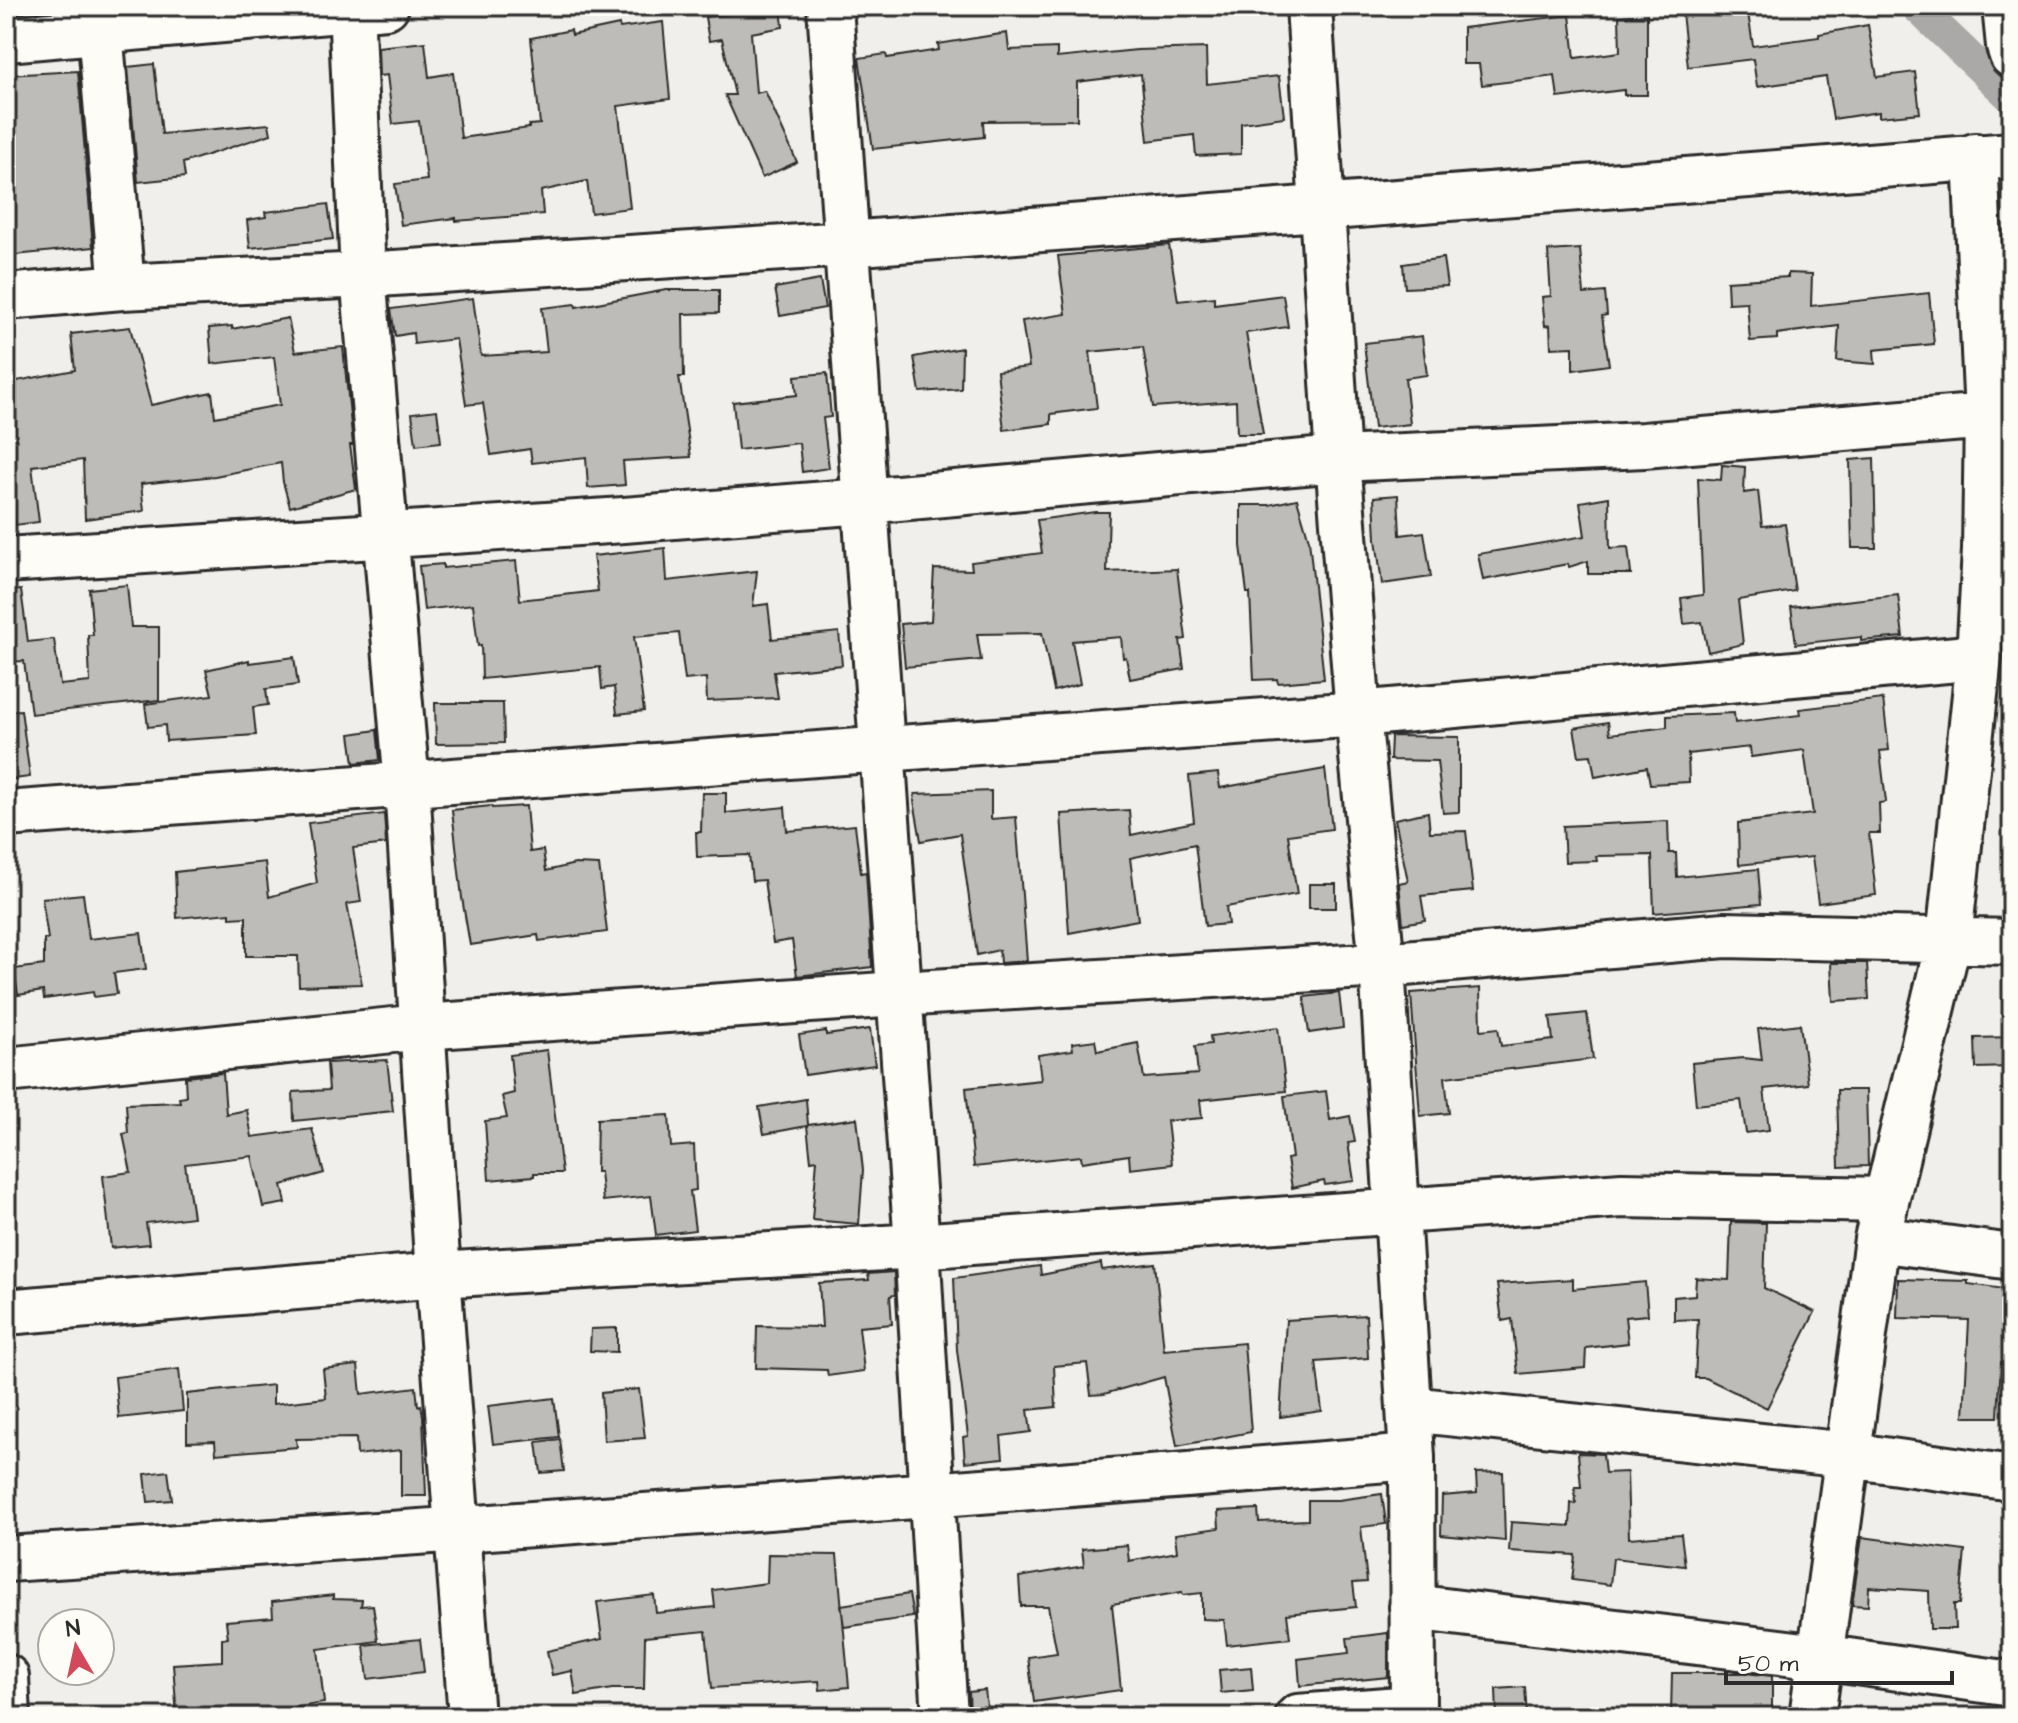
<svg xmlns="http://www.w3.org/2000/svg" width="2018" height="1723" viewBox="0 0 2018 1723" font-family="'Architects Daughter',sans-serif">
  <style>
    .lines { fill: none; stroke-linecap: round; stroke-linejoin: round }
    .canal { stroke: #aaa9a7; stroke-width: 32 }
    .building { fill: #bdbcb8; stroke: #2b2b2b; stroke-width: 2 }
    .minor-casing { stroke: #2b2b2b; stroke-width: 50 }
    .minor { stroke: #fdfcf7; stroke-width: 44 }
  </style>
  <rect width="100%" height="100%" fill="#f0efeb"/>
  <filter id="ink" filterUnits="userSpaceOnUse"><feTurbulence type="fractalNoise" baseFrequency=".0125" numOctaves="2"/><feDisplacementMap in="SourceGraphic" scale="16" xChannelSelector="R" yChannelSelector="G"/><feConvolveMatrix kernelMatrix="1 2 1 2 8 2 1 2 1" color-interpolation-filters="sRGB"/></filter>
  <g filter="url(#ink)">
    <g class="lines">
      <path class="canal" d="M1916 6 2012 98"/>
    </g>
    <path class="building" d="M1747 6 1753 46 1819 37V34L1868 25 1877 77 1915 72 1920 113 1879 117V112L1833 119 1826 77 1757 87 1753 59 1688 67 1682 13Z
      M781 8 783 27 751 33 756 93 765 91 797 162 762 178 725 95H735L722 39 709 41 705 17Z
      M1647 14V95H1624V90L1558 98 1555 76 1482 85 1479 64H1463V28L1570 15 1575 58 1620 52 1619 16Z
      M663 22 670 99 618 106 630 208 591 213 587 181 541 191 543 214 456 221V218L401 225 395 184 427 180 419 121 393 124 387 75 379 76 378 47 425 42 429 77 453 73 461 138 529 128V125L540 124 531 38 571 30 572 35 619 25 620 28Z
      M1007 33 1009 50 1057 48V58L1137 50 1206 48 1207 84 1279 76 1284 117 1241 123V154L1196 156 1194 135 1148 141 1141 74 1077 82V120L983 121 984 137 873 149 859 58 886 54 887 58 939 50 938 44Z
      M154 64 162 134 269 124 271 134 183 163 185 177 138 182 128 67Z
      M78 71 93 247 6 256V75Z
      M328 204 333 239 250 248 247 220 266 217 265 212Z
      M1169 245 1178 301 1214 297V304L1283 295 1288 327 1246 333 1263 434H1237L1236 401 1153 407 1143 347 1090 352 1097 408 1051 414V424L1004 430 997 371 1029 367 1022 321 1066 314 1058 256Z
      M1580 249 1584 294 1605 292 1607 315 1602 316 1609 365 1573 370V347L1551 348 1550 325 1545 326 1542 297 1551 296 1548 251Z
      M1443 258 1447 286 1405 288 1403 264Z
      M1788 273 1812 274 1811 306 1929 293 1934 344 1874 350 1875 364 1837 361 1839 326 1777 334V339L1750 341 1747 302 1728 303 1727 281 1788 277Z
      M820 280 825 308 780 316 775 288Z
      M666 290H719V313L683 314 684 377H679L691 457 623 461 625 485 588 488 586 457 532 463 530 449 491 455 483 403 466 405 456 339 414 344 413 333 395 336 391 309 473 298 481 356 547 352 542 308 575 304 576 307Z
      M288 318 295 352 343 347 353 445H350L356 489 290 507 283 482 281 463 215 476 141 484 144 511 85 519 83 460 32 466 39 522 15 525 9 482 6 483V443L12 442 6 409V383L75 370 71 334 130 327 151 405 212 392 215 417 280 405 274 357 212 364 209 328 232 326V329Z
      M1422 336 1427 375 1405 378 1410 424 1374 428 1364 343Z
      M962 348 961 389 920 392 914 357Z
      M827 373 831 417 823 418 829 468 802 472 799 443 738 450 733 402 797 395 795 376Z
      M437 410 441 442 416 445 412 413Z
      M1874 458 1876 548H1852L1850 460Z
      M1722 465 1745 467 1744 493 1758 491 1762 526 1785 524 1795 591 1738 600 1743 644 1708 652 1702 622 1684 624 1681 598 1703 595 1698 478 1721 480Z
      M1398 495 1400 535 1424 532 1431 577 1382 584 1376 539 1374 497Z
      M1609 497 1610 548 1628 547 1631 574H1588V561L1569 567 1568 564 1483 580 1478 554 1585 536 1580 502Z
      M1297 499 1309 540 1324 679 1278 683 1277 679 1254 680 1250 593H1247L1241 546V505H1269Z
      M1095 512H1109L1107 572 1177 569 1186 639 1180 640 1184 669 1130 679 1126 657 1123 658 1121 637 1072 641 1080 684 1054 691 1042 633 977 634 981 660 905 667 901 624 931 621 934 569 972 570 971 562 1042 553 1037 520Z
      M665 548 667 581 757 571 753 606 768 604 772 639 839 632 842 665 774 672 778 698 707 701 706 678 685 680 679 633 634 637 644 711 617 714 614 687 602 689 600 667 482 679 481 645 478 646 473 604 424 610 419 566 443 564V568L516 561 520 600 598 591 593 556Z
      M127 585 131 627H159V700L31 714 24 661 6 662V591L21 590 28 642 54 639 60 685 90 682 88 635H93L89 589Z
      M1898 595 1903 637 1861 641V637L1796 644 1791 607Z
      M294 657 298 685 266 689 268 705 253 707 256 735 166 741 165 725 148 727 145 704 212 695 206 670 249 660V663Z
      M1883 699 1889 750 1880 751 1886 802 1879 803 1880 833H1869L1876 895 1818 903 1812 857 1739 865 1738 823 1813 814 1804 750 1751 757 1750 747 1688 754 1689 782 1650 784 1647 767 1595 777 1591 755 1579 756 1574 728 1608 722 1610 734 1667 727V716L1734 713 1735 723 1800 715 1799 709Z
      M435 703H503L504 743 436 744Z
      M21 710 30 777 6 780V711Z
      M377 730 380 760 354 763 350 734Z
      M1391 736 1459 737V812L1443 813 1437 761 1390 760Z
      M1325 769 1332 829 1288 835 1297 894 1226 907 1228 924 1205 926 1195 844 1130 858 1138 920 1069 933 1061 814 1129 810 1131 835 1194 822 1189 776 1218 773 1220 788Z
      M991 791V819L1016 817 1027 961 1000 963 999 950 977 955 960 834 921 841 914 801 915 794Z
      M702 793H726V813L785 807 787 831 855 825 861 873 866 872 872 967 797 976 792 940 773 943 764 880 752 881 749 855 697 857 696 832H701Z
      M491 806 492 808 526 806 530 852 543 850 546 871 575 864 599 865 607 932 539 941 538 935 470 945 462 898 452 810Z
      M1428 812 1430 832 1466 831 1473 891 1421 896 1425 920 1403 924 1399 883 1408 881 1395 819Z
      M384 814 386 844 353 848 361 902 347 904 362 984 299 986 298 956H246V917L230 918V913L177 918 175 872 265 862 269 897 317 883 308 823Z
      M1668 821 1669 853H1676L1677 877 1758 869 1761 904 1654 913 1652 855 1596 856 1597 861 1565 862 1563 826Z
      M1309 884H1336V908H1309Z
      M83 894 89 939 141 933 146 969 114 973 117 994 94 997 93 992 44 999 43 991 18 995 14 969 44 965V939H48L42 898Z
      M1831 963H1867L1869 999 1833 1001Z
      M1480 988 1481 1030 1498 1028 1501 1046 1553 1040 1550 1017 1587 1013 1593 1059 1445 1077 1449 1113 1420 1116 1411 993Z
      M1339 993 1343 1028 1309 1033 1304 997Z
      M1800 1024 1808 1084 1764 1089 1769 1130 1746 1133 1741 1100 1696 1105 1692 1063 1743 1058 1762 1060 1758 1029Z
      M1278 1027 1286 1091 1200 1100 1202 1118 1167 1121 1172 1164 1130 1169 1129 1155 1082 1162 1081 1156 974 1167 966 1088 1041 1080 1038 1055 1073 1050 1072 1043 1095 1040 1097 1051 1138 1043 1144 1078 1198 1074 1195 1046 1211 1044 1210 1036Z
      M870 1029 875 1065 805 1075 799 1035 826 1031V1035Z
      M2012 1037V1067L1976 1068 1975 1038Z
      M547 1050 562 1173H534V1176L489 1180 485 1121 507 1118 502 1096 514 1093 510 1055Z
      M387 1060 393 1111 294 1121 293 1092 329 1090 327 1063Z
      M223 1073 226 1114 247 1110 252 1137 312 1129 324 1173 282 1185 286 1203 263 1207 252 1156 185 1164 193 1217 146 1223 149 1244 111 1248 103 1176 131 1172 123 1134 128 1133 126 1104 180 1102 179 1098 186 1097 185 1077Z
      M1837 1090H1866L1868 1166 1839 1167Z
      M1326 1091 1330 1120 1350 1116 1355 1142 1348 1143 1354 1181 1325 1185 1324 1181 1292 1188 1287 1159 1292 1158 1284 1096Z
      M806 1099 808 1125 857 1118 863 1170 859 1224 812 1220 817 1160 811 1161 807 1126 764 1134 759 1107Z
      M669 1115 671 1147 694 1145 696 1190 690 1191 695 1230 656 1235 651 1196 603 1201 600 1172H596L597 1119Z
      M1731 1222 1766 1223 1764 1288 1815 1312 1767 1408 1706 1378H1695L1698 1319 1674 1320V1297L1695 1295 1696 1278 1729 1280Z
      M1101 1263 1102 1270 1155 1263 1164 1350 1244 1343 1251 1432 1177 1446 1164 1377 1104 1394 1091 1395 1087 1363 1054 1366 1056 1407 1028 1410 1031 1432 1001 1436 1003 1458 965 1462 963 1437 968 1436 957 1350 954 1278 1040 1266 1041 1275Z
      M894 1272 895 1295 890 1296 892 1324 859 1327 864 1371 828 1376 827 1370 756 1368 757 1326 822 1327 819 1283 869 1280 868 1274Z
      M1573 1279V1289L1645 1282 1648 1315 1625 1317 1628 1343 1586 1348 1585 1368 1518 1374 1512 1319 1502 1321 1497 1284Z
      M1898 1279 1968 1281V1284L2012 1290 2007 1324 2012 1325V1363L2001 1362 1998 1417H1964L1969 1320 1897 1318Z
      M1366 1315 1368 1358 1316 1362 1322 1411 1280 1417 1286 1320Z
      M617 1328V1352L590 1351 591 1329Z
      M358 1365 361 1394 416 1387 418 1406 421 1405 423 1416 426 1496H401V1450L357 1455 356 1438 296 1439 297 1447 216 1454 215 1441 187 1442V1394L273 1385V1404L326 1398 323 1369Z
      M179 1369 183 1411 119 1418 115 1377Z
      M639 1389 645 1438 604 1441 601 1393Z
      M554 1398 559 1437 493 1444 488 1406Z
      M560 1439 564 1471 541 1473 537 1442Z
      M1578 1453 1603 1454 1605 1473 1627 1472 1629 1538 1681 1534 1685 1566 1613 1558 1610 1585 1572 1580 1575 1555 1509 1551 1511 1522 1570 1526 1571 1503 1576 1504 1575 1487H1581Z
      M168 1471 172 1500 148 1502 145 1474Z
      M1503 1472 1505 1541 1441 1535 1442 1496 1477 1493 1476 1473Z
      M1382 1494 1386 1524 1361 1527 1367 1582 1353 1583 1356 1607 1287 1614 1290 1638 1227 1645 1224 1620 1202 1619V1593L1183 1595 1182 1592 1112 1604 1121 1690 1034 1702 1028 1657 1057 1653 1048 1606H1021L1019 1577 1084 1566 1082 1549 1127 1545 1129 1561 1177 1552 1175 1534 1219 1528 1218 1511 1258 1509 1259 1522 1308 1520V1500H1338Z
      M1862 1537 1965 1551 1960 1604H1954L1955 1629H1930L1929 1591 1869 1587 1868 1606 1852 1605Z
      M768 1554 837 1555 849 1687 820 1690 819 1681 712 1688 706 1631 645 1637 644 1689H612L576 1695 572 1671 552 1675 547 1651 602 1639 597 1602 654 1595 656 1613 715 1607 713 1590 767 1583Z
      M909 1594 913 1617 844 1627 841 1605Z
      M333 1595V1599L362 1600 361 1606 373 1605 378 1641 318 1649 324 1703 235 1717H177L173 1664 222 1661V1639L228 1638 226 1621 273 1617 272 1602Z
      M1388 1633V1677L1300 1686 1298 1659 1349 1653 1347 1638Z
      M420 1639 424 1672 368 1679 364 1645Z
      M1251 1667 1253 1690 1221 1693 1219 1670Z
      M1672 1673H1745L1772 1676V1715H1671Z
      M1525 1687 1527 1717H1497L1496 1689Z
      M985 1690 988 1715 970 1717 969 1692Z"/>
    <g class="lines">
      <defs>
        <path id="minor" d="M351 6 363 275 407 785 438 1275 471 1717
          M830 6 917 1246 945 1717
          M1309 6 1338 459 1358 714 1382 965 1412 1457 1413 1717
          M2005 6 2009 46 2012 55
          M100 30 122 287
          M6 39 386 6
          M6 297 122 287 363 275 847 244 2012 155
          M6 560 624 520 864 501 1338 459 1644 445 1987 416
          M6 814 1358 714 1979 657
          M6 1070 422 1027 898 994 1382 965 1725 935 2012 942
          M1877 1239 2012 1257
          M6 1312 438 1275 917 1246 1622 1195 1886 1200
          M1409 1409 1848 1455 2012 1478
          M6 1559C475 1530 944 1495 1412 1457
          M1412 1607 1820 1657 2012 1684
          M6 1677 8 1717
          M1298 1717 1412 1708
          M1812 1717 1877 1239 1949 939 1979 657 1985 550 1987 416 1975 156"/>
      </defs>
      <use href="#minor" class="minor-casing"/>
      <use href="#minor" class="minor"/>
    </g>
  </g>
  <rect width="2018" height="1723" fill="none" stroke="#fdfcf7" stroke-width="32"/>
  <rect x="16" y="16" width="1986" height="1691" fill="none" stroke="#2b2b2b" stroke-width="3" filter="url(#ink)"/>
  <g transform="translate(76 1647) rotate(351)"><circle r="38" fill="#fdfcf7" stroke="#a9a8a5" stroke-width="2"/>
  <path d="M0-6L14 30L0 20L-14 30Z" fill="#d1495b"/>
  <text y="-12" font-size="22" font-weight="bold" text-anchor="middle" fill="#2b2b2b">N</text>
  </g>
  <path d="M1726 1671v12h226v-12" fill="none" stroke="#2b2b2b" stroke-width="4"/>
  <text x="1738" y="1671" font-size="24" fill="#2b2b2b" stroke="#fdfcf7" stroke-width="6" paint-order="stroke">50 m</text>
</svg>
